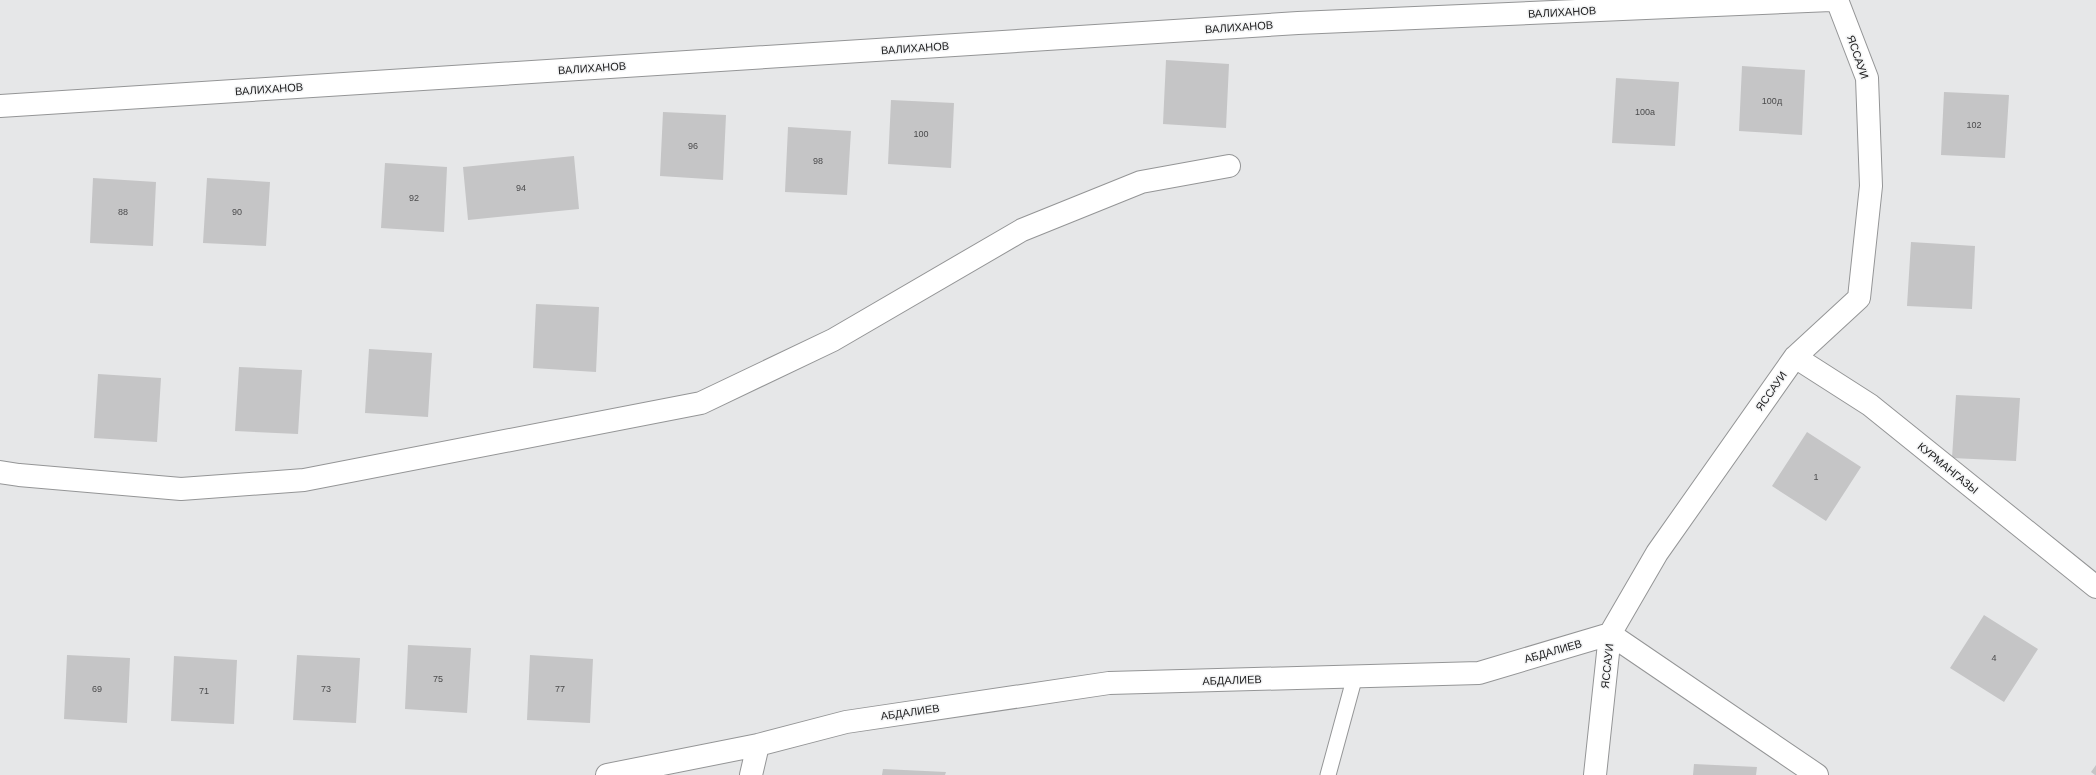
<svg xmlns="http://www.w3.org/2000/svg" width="2096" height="775" viewBox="0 0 2096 775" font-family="Helvetica,sans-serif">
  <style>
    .building { fill: #c5c5c6 }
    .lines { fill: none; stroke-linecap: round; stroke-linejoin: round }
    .service-casing { stroke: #949596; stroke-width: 17 }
    .minor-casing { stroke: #949596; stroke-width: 24 }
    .service { stroke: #fff; stroke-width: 15 }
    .minor { stroke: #fff; stroke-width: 22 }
    .labels { text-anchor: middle; stroke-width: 3; stroke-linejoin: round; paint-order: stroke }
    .number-label { font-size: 9px; fill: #4b4b4c }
    .street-label { font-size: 11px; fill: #222223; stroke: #f4f5f6 }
  </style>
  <rect width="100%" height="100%" fill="#e6e7e8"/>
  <path class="building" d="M1166 60 1229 64 1226 128 1163 124Z
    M1742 66 1805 70 1802 135 1739 131Z
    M1616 78 1679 82 1675 146 1612 143Z
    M1944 92 2009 95 2005 158 1941 155Z
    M891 100 954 103 951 168 888 164Z
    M663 112 726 115 723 180 660 176Z
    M788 127 851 131 847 195 785 192Z
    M574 156 579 209 468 220 463 167Z
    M385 163 447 167 444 232 381 228Z
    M93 178 156 182 153 246 90 243Z
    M207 178 270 182 266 246 203 243Z
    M1911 242 1975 246 1972 309 1907 306Z
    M536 304 599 307 596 372 533 368Z
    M369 349 432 353 428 417 365 413Z
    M239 367 302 370 298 434 235 431Z
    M98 374 161 378 157 442 94 438Z
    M1956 395 2020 398 2016 461 1952 458Z
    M1807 432 1861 467 1826 521 1772 486Z
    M1984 615 2038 649 2004 702 1950 668Z
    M408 645 471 648 467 713 405 709Z
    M67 655 130 658 127 723 64 719Z
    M297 655 360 658 356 723 293 720Z
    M530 655 593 659 590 723 527 720Z
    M174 656 237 660 234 724 171 721Z
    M1694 764 1757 767 1756 775H1693Z
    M2096 765V775H2095L2091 772Z
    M883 769 946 772 945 775H882Z"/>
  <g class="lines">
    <defs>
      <path id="service" d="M1328 775 1355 676"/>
      <path id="minor" d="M0 106 1298 23 1831 0
        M1795 357 1870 405 2096 587
        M0 472 19 475 181 489 304 480 701 403 833 340 1022 230 1141 182 1229 166
        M607 775 758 745 846 722 1109 683 1479 673 1610 634 1817 775
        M751 775 758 745
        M1595 775 1610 634 1657 553 1795 357 1859 298 1871 186 1867 78 1837 0"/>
    </defs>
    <use href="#service" class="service-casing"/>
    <use href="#minor" class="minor-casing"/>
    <use href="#service" class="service"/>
    <use href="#minor" class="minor"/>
  </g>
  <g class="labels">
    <g class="number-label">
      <text x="1772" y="104">100д</text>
      <text x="1645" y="115">100а</text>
      <text x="1974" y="128">102</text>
      <text x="921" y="137">100</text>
      <text x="693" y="149">96</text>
      <text x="818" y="164">98</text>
      <text x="521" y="191">94</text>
      <text x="414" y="201">92</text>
      <text x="123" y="215">88</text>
      <text x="237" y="215">90</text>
      <text x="1816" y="480">1</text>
      <text x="1994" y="661">4</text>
      <text x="438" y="682">75</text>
      <text x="97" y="692">69</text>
      <text x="326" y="692">73</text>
      <text x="560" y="692">77</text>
      <text x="204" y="694">71</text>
    </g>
    <g class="street-label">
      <text transform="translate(1562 12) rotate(-3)" y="4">ВАЛИХАНОВ</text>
      <text transform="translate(1239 27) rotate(-4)" y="4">ВАЛИХАНОВ</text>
      <text transform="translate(915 48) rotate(-4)" y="4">ВАЛИХАНОВ</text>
      <text transform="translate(1858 57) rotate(71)" y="4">ЯССАУИ</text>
      <text transform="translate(592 68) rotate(-4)" y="4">ВАЛИХАНОВ</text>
      <text transform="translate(269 89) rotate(-4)" y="4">ВАЛИХАНОВ</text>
      <text transform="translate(1771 391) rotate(-55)" y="4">ЯССАУИ</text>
      <text transform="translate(1948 468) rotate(39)" y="4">КУРМАНГАЗЫ</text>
      <text transform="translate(1553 651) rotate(-16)" y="4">АБДАЛИЕВ</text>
      <text transform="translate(1607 666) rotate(-84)" y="4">ЯССАУИ</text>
      <text transform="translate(1232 680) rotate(-2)" y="4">АБДАЛИЕВ</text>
      <text transform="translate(910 712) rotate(-8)" y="4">АБДАЛИЕВ</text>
    </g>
  </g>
</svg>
